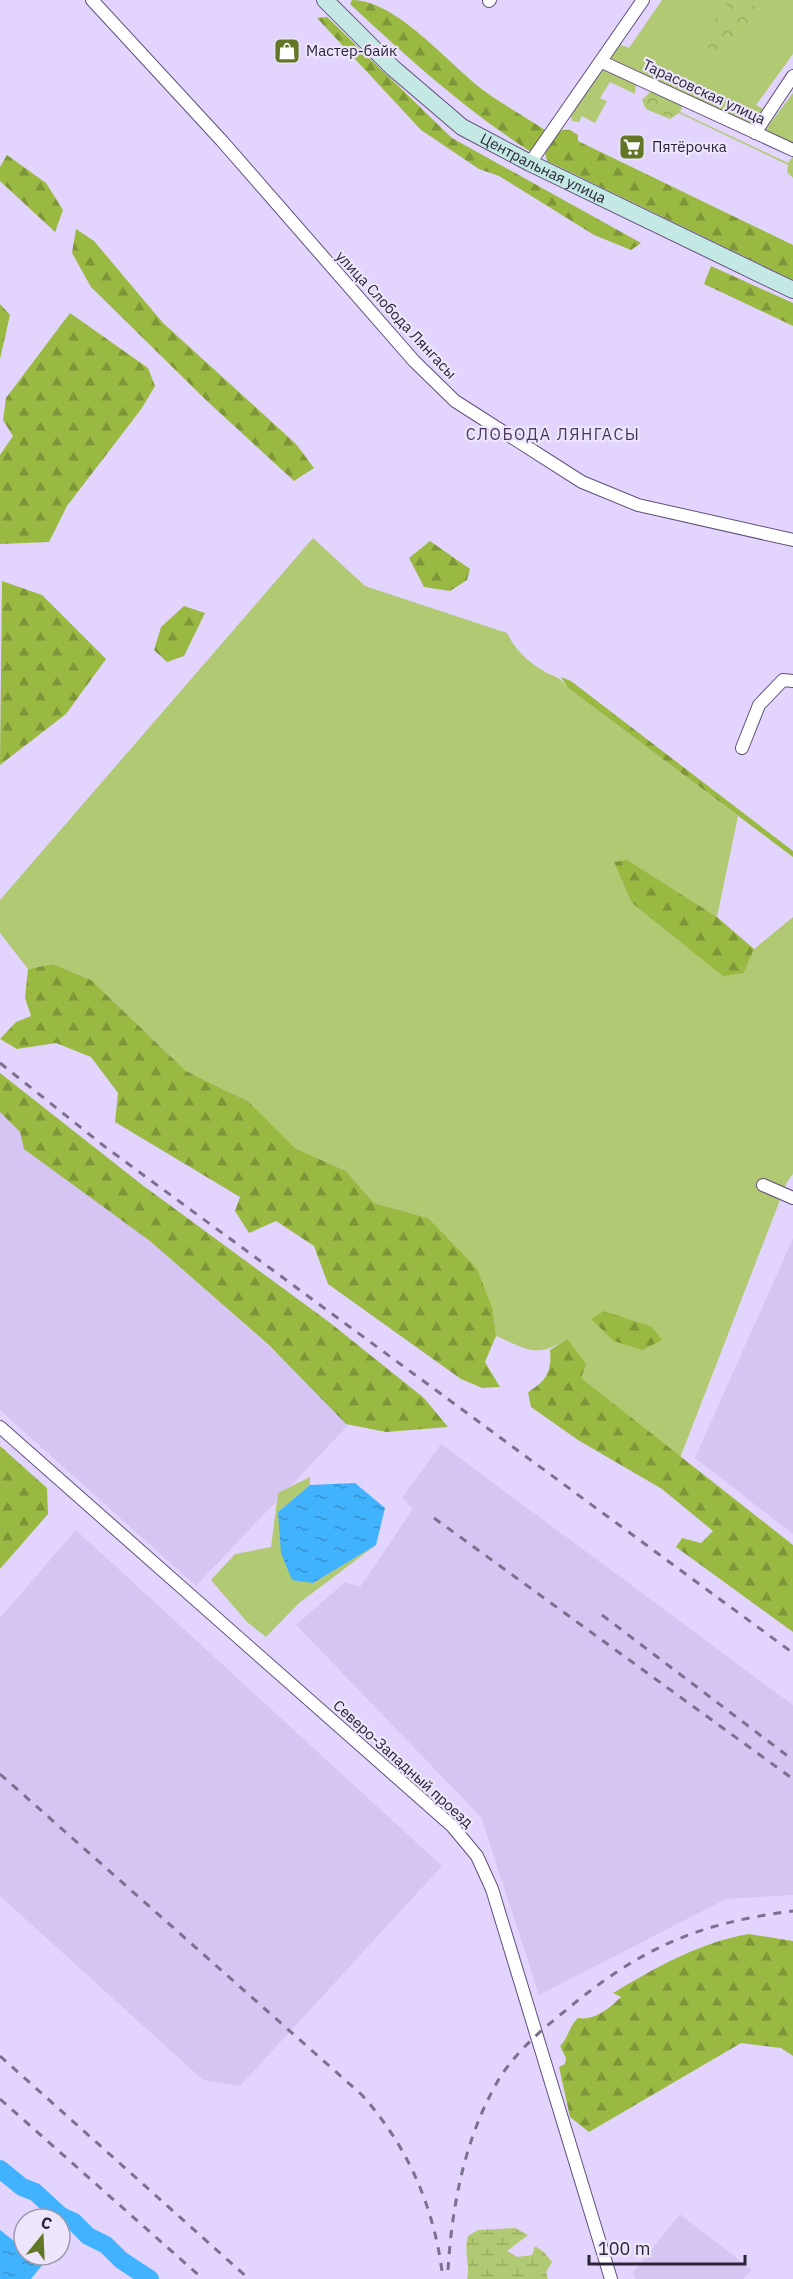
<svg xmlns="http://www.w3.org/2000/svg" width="793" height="2279" viewBox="0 0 793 2279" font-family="'IBM Plex Sans',sans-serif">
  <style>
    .built { fill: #d6c5f2 }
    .grass { fill: #b0c972 }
    .forest { fill: url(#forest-firs) }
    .wetland { fill: url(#wetland-marsh) }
    .park { fill: url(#park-crowns) }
    .water { fill: url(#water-ripples) }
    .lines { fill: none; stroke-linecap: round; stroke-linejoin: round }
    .river { stroke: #40b2fe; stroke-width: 18 }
    .street-casing { stroke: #614f7b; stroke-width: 14 }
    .secondary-casing { stroke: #614f7b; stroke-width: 18 }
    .street { stroke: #fff; stroke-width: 12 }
    .secondary { stroke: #c4e8e3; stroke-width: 16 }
    .rail { stroke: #7b708d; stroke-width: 3; stroke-dasharray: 8 8; stroke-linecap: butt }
    .labels { text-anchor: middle; stroke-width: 4.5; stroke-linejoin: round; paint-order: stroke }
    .poi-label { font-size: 15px; fill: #2b2437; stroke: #ede5fa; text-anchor: start }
    .street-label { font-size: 15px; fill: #2b2437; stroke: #ede5fa }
    .neighbourhood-label { font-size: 16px; letter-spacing: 1.5px; fill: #483660; stroke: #ede5fa }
  </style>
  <defs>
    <pattern id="forest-firs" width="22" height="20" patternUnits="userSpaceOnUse" patternTransform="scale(1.5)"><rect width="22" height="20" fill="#9ab942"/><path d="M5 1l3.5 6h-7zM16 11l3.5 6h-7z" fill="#7e9638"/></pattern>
    <pattern id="wetland-marsh" width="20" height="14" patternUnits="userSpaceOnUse" patternTransform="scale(1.5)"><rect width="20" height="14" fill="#b0c972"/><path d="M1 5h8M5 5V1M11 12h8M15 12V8" fill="none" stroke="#98ac63"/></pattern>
    <pattern id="park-crowns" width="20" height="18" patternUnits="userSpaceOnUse" patternTransform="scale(1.5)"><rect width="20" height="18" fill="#b0c972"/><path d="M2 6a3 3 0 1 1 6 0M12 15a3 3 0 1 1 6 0" fill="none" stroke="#98ac63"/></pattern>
    <pattern id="water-ripples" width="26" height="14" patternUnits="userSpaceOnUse" patternTransform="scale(1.5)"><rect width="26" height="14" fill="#40b2fe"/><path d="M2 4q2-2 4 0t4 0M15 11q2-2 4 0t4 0" fill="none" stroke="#3691ce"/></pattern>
  </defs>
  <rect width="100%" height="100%" fill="#e3d4fd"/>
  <path class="built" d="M0 1109 353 1420 196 1586 0 1410Z
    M793 1238V1534L695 1458Z
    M441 1444 793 1705V1895L726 1899 539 1995 481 1817 296 1625 345 1582 360 1587 413 1509 402 1498Z
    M76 1530 442 1866 240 2086 203 2080 0 1896V1618Z
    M680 2214 752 2270 743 2279H635L633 2272Z"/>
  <path class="grass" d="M662 0H793V54L756 105 767 111 754 126 612 59V54L619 44 629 48Z
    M605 69 636 84 635 94 610 82 600 98 607 101 595 123 582 116 579 122 572 121 571 115 600 72Z
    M651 91 683 105 680 112 788 163 793 156V178L787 172 788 165 679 113 670 119 646 109 642 100Z
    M793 93V146L765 130Z
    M313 538 365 586 507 633C515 649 526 660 542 670 554 678 558 674 568 688L738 816 717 917 627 861 614 862 631 902 744 973 754 949 793 917V1174L787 1182 680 1458 580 1378 567 1339C535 1359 528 1349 496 1336L493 1310 428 1218 374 1203 346 1171 295 1148 248 1101 186 1071 91 980 53 964 28 969 0 933V900Z
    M310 1477V1485L278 1512 313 1583 376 1545 299 1603 266 1637 247 1622 211 1580 235 1554 271 1547 278 1493Z"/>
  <path class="forest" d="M352 0C396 0 448 63 483 90 502 104 524 116 545 130L531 152C465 110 408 58 350 4Z
    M327 17 452 138 641 243 631 250 594 235 499 176 479 169 421 130 317 18Z
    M563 130H570L578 135V141L793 245V280L547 161 545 152 557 133Z
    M7 155 46 183 63 210 55 232 0 181V167Z
    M76 229 94 241 163 323 296 444 314 468 294 481 208 402 91 287 72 253Z
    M711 266 793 303V326L704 284Z
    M0 304 10 315 0 359Z
    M70 313 148 368 155 386 142 408 67 506 49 542 0 544V455L13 436 3 420 6 398Z
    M430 541 470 569 467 580 450 591 424 587 409 558Z
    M2 581 42 595 106 659 66 714 0 765Z
    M184 606 205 613 184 656 167 662 154 650 161 627Z
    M561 677 571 681 793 851V857L568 688Z
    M627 860 717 917 754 949 744 973 723 976 631 902 614 862Z
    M53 964 91 980 186 1071 248 1101 295 1148 346 1171 374 1203 428 1218 477 1269 493 1310 496 1336 485 1362 500 1387 482 1388 461 1379 328 1284 314 1246 276 1221 249 1233 235 1211 240 1197 115 1122 118 1093 91 1057 56 1043 17 1049 0 1039 16 1022 31 1016 25 998 28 969Z
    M0 1073 141 1184 329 1322 424 1398 448 1427 386 1432 346 1424 270 1346 150 1241 24 1149 20 1132 0 1112Z
    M604 1311 652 1327 662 1340 642 1350 614 1341 591 1319Z
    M567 1339 586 1364 581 1378 793 1545V1632L676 1547 682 1538 701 1543 713 1531 662 1489 578 1440 531 1407 528 1392C546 1381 552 1372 550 1350Z
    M0 1446 47 1488 48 1514 0 1569Z
    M749 1934 793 1941V2056L781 2048 741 2043 589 2132 570 2117 559 2067 565 2064 566 2058 560 2046C569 2037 569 2026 578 2018 594 2021 610 2008 621 1997L613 1993C657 1967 698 1943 749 1934Z"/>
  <path class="wetland" d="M515 2228 528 2235 507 2251 517 2257 532 2255 535 2246 544 2252 552 2262 546 2272 548 2279H467C471 2266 463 2253 468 2236L478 2230Z"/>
  <path class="park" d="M730 0H746L757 8 755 12 756 14 720 63 712 57 715 52 707 47 704 51 696 45Z
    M650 93H653L681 105 673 116 668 117 644 105 646 97Z"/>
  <path class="water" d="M355 1483 385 1508 376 1545 313 1583 292 1580 281 1553 278 1512 310 1485Z
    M0 2230 24 2249V2255H32L43 2264 31 2279H0Z"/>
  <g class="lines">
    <path class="river" d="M0 2169 22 2187 35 2192 61 2216 74 2222 88 2236 106 2245 121 2260 150 2279"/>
    <defs>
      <path id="street" d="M92 0 222 141 414 361 455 401 582 482 638 505 793 540
        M489 1 490 0
        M602 62 793 150
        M755 133 793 76
        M530 163 643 0
        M742 748 759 705 783 680 793 681
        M763 1185 793 1198
        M0 1427 452 1826 477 1856 492 1889 611 2279"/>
      <g id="secondary">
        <path id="s1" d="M325 0 393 68 462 127 530 163 793 290"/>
      </g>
    </defs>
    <use href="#street" class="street-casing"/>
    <use href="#secondary" class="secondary-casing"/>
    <use href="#street" class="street"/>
    <use href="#secondary" class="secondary"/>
    <path class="rail" d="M0 1063 104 1146 793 1653
      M434 1518 793 1779
      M602 1615 793 1760
      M0 1774 362 2095C409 2148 435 2209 443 2279
      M0 2056 249 2279
      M0 2099 203 2279
      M448 2270C452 2204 465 2137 499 2079 516 2052 540 2031 565 2011 639 1949 697 1923 793 1911"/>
  </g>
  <defs>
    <symbol id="shop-square" viewBox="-11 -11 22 22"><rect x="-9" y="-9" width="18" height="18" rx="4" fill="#617626" stroke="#ede5fa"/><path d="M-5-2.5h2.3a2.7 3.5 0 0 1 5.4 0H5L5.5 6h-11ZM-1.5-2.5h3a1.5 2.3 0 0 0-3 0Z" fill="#fff"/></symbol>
    <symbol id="supermarket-square" viewBox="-11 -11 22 22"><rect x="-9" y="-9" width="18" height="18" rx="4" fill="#617626" stroke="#ede5fa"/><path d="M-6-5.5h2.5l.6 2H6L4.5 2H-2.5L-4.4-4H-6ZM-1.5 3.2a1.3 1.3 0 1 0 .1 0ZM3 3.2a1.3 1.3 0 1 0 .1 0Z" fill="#fff"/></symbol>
  </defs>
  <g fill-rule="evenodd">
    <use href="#shop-square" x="272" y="36" width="30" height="30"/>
    <use href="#supermarket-square" x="617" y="132" width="30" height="30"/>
  </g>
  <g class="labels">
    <g class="poi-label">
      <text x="306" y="56">Мастер-байк</text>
      <text x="652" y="152">Пятёрочка</text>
    </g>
    <g class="street-label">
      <text transform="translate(704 92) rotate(25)" y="5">Тарасовская улица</text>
      <text dy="5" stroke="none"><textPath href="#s1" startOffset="278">Центральная улица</textPath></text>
      <text transform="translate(396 315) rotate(47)" y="5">улица Слобода Лянгасы</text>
      <text transform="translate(403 1764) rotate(42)" y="5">Северо-Западный проезд</text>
    </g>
    <g class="neighbourhood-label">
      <text x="553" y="440">СЛОБОДА ЛЯНГАСЫ</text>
    </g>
  </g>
  <g transform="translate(42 2237) rotate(18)"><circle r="28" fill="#ede5fa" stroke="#9f98ac" stroke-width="1.5"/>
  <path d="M0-4.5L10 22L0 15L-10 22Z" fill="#617626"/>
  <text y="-9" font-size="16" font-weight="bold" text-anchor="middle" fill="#2b2437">С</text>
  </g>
  <path d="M589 2255v9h156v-9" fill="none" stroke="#2b2437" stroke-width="3"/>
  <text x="598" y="2255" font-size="18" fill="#2b2437" stroke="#ede5fa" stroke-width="4.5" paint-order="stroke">100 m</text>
</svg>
